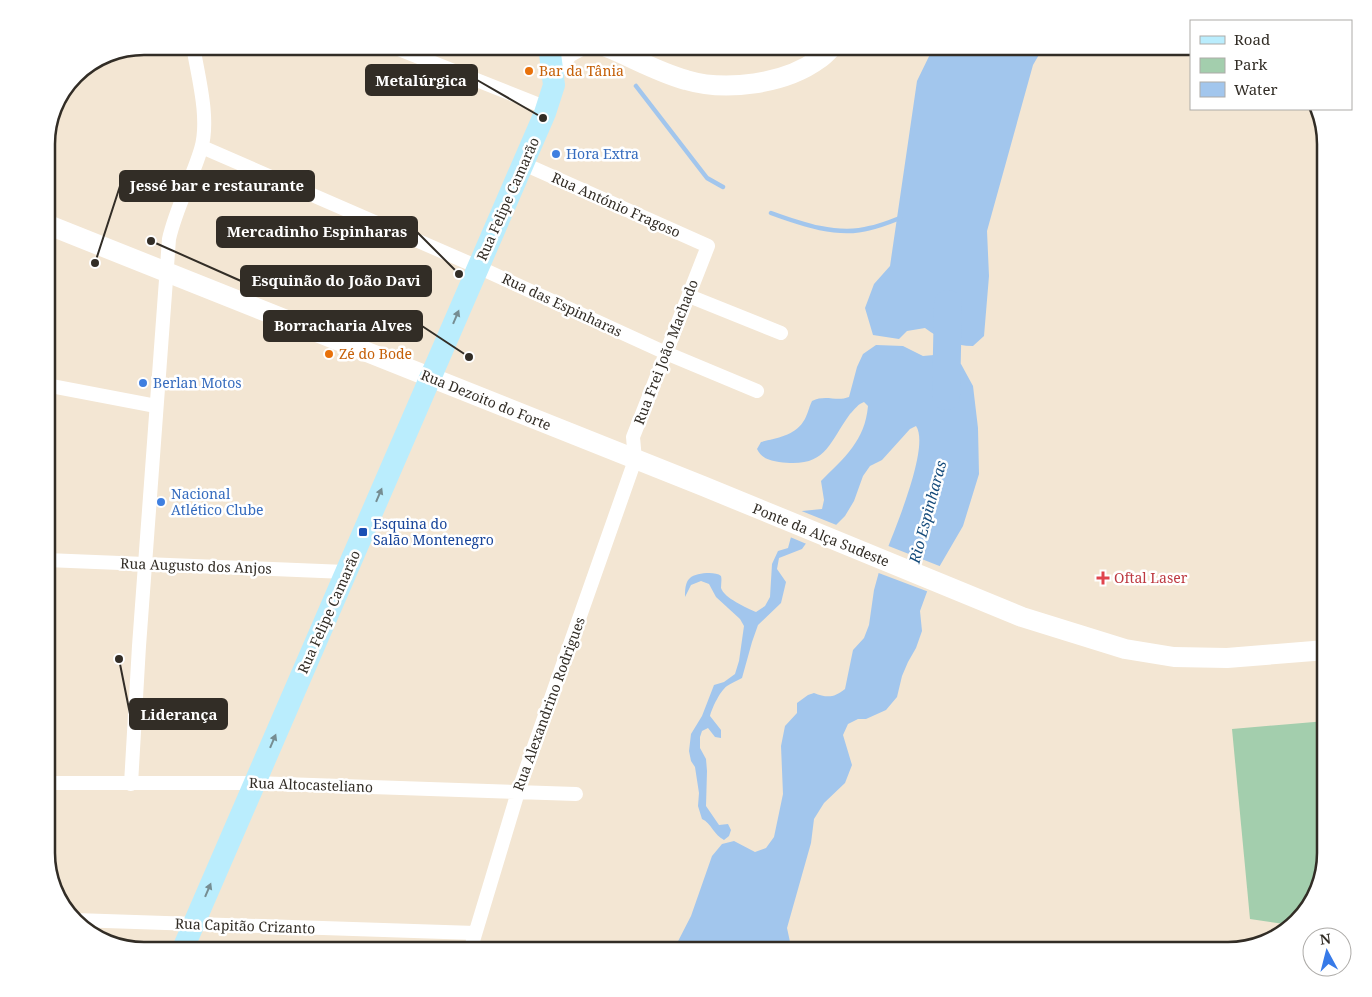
<svg xmlns="http://www.w3.org/2000/svg" width="1372" height="997" viewBox="0 0 1372 997" font-family="'Noto Serif',serif">
  <style>
    .green { fill: #a3cead }
    .water { fill: #a2c6ed }
    .pier { fill: #f3e6d3 }
    .lines { fill: none; stroke-linecap: round; stroke-linejoin: round }
    .stream { stroke: #a2c6ed; stroke-width: 4.5 }
    .river { stroke: #a2c6ed; stroke-width: 28 }
    .street { stroke: #fff; stroke-width: 14 }
    .secondary { stroke: #fff; stroke-width: 20 }
    .primary { stroke: #baedfd; stroke-width: 22 }
    .oneway { fill: #768d92 }
    .food-dot { fill: #e8710a; stroke: #fff; stroke-width: 2 }
    .shop-dot { fill: #3f7fe0; stroke: #fff; stroke-width: 2 }
    .transit-dot { fill: #1a4fb4; stroke: #fff; stroke-width: 2 }
    .health-dot { fill: #e0444e; stroke: #fff; stroke-width: 2 }
    .labels { text-anchor: middle; stroke-width: 5; stroke-linejoin: round; paint-order: stroke }
    .food-label { font-size: 14px; fill: #c56008; stroke: #fff; text-anchor: start }
    .shop-label { font-size: 14px; fill: #366cbe; stroke: #fff; text-anchor: start }
    .street-label { font-size: 14px; fill: #322d26; stroke: #fff }
    .transit-label { font-size: 14px; fill: #164399; stroke: #fff; text-anchor: start }
    .health-label { font-size: 14px; fill: #be3a42; stroke: #fff; text-anchor: start }
    .water-label { font-size: 15px; font-style: italic; fill: #154b7b; stroke: #fff }
    .rim { fill: none; stroke: #322d26; stroke-width: 2.5 }
    .leader { fill: none; stroke: #322d26; stroke-width: 2 }
    .callout-dot { fill: #322d26; stroke: #fff; stroke-width: 2 }
    .callout { fill: #322d26; stroke: #322d26; stroke-width: 2 }
    .callout-label { font-size: 15px; text-anchor: middle; font-weight: bold; fill: #fff }
  </style>
  <rect width="100%" height="100%" fill="#f3e6d3"/>
  <path class="green" d="M1326 721V854L1306 912 1291 925 1250 919 1232 729Z"/>
  <path class="water" d="M934 46H1044L1033 65 987 231 989 276 984 336 973 346C954 346 940 339 925 328L907 331 899 339 873 335 865 308 874 284 890 266 917 81Z
    M876 345 903 346 923 356 934 355 950 359 961 364 973 386 978 428 979 474 963 526 938 569 887 550C896 526 930 446 916 426L910 429 882 460 870 466 863 476 854 501 845 516 832 529 797 516 802 511 822 509 824 500 821 481C844 458 865 441 868 406L864 402C858 404 855 409 850 414 827 446 826 468 779 462 769 460 762 459 757 449L761 442C776 438 794 436 803 422 807 417 809 407 812 401 826 394 836 402 849 397L857 367 863 354Z
    M794 526 807 542 802 549 779 558 777 569 786 582 781 603 758 625 752 642 742 678C737 681 731 683 727 686 720 691 712 708 710 716L721 730V738L715 737 708 728 702 731 700 737V748L706 759 707 771 706 806 719 825 728 824 731 830 729 836 724 840C714 835 711 823 702 819L698 806 699 793 695 767 691 761 689 751 691 734 702 716 714 685 724 682 735 674 739 661 744 626 740 619 716 597 709 584 701 581 691 585 685 597C685 591 685 582 690 578 696 573 715 571 721 576 722 580 721 584 721 588 724 598 747 608 756 612L765 606 770 597 772 564 778 551 788 548Z
    M882 561 932 578 920 611 922 631 916 648 908 662 902 676 897 697 886 710 866 719H858L848 724 843 735 852 765 845 783 824 803 814 819 811 843 787 928 792 951H673L691 916 712 856 722 844 734 841 755 852 766 848 774 837 783 794 781 746 785 726 797 713V703L808 695 814 693C827 698 834 698 845 689L853 650 864 638 869 625 874 590Z"/>
  <path class="pier" d="M799 510 839 526 834 531 794 514Z
    M792 525 824 539 815 544 809 545 790 537Z
    M886 545 942 567 937 571 885 551Z
    M880 559 934 579 929 592 876 572Z"/>
  <g class="lines">
    <path class="stream" d="M636 86 707 178 723 187
      M771 213C801 224 838 237 870 228 880 226 890 222 900 218"/>
    <path class="river" d="M946 396 948 304"/>
    <path class="street" d="M391 46 547 108
      M202 147 478 267 666 353 757 391
      M689 296 781 333
      M46 385 156 406
      M46 560 346 572
      M46 783H254L576 794
      M131 784 139 646 169 239C176 208 192 179 201 149 210 119 198 76 193 46
      M75 920 475 933
      M470 951 518 792 635 460 633 437 708 246 524 164"/>
    <path class="secondary" d="M604 46C632 57 657 72 686 80 726 92 785 84 819 59 824 56 829 50 833 46
      M553 73 568 53 581 46
      M46 224 703 486 1022 617 1125 649 1174 657 1227 658 1326 650"/>
    <path class="primary" d="M182 951 545 113 554 85 549 46"/>
  </g>
  <defs><path id="oneway-solid" d="M-6-.8H1V-3.2L6.5 0L1 3.2V.8H-6Z" transform="scale(1.25)"/></defs>
  <g class="oneway">
    <use href="#oneway-solid" transform="translate(456 317) rotate(-67)"/>
    <use href="#oneway-solid" transform="translate(379 495) rotate(-67)"/>
    <use href="#oneway-solid" transform="translate(273 741) rotate(-67)"/>
    <use href="#oneway-solid" transform="translate(208 890) rotate(-67)"/>
  </g>
  <g class="food-dot">
    <circle cx="529" cy="71" r="5"/>
    <circle cx="329" cy="354" r="5"/>
  </g>
  <g class="shop-dot">
    <circle cx="556" cy="154" r="5"/>
    <circle cx="143" cy="383" r="5"/>
    <circle cx="161" cy="502" r="5"/>
  </g>
  <rect class="transit-dot" x="358" y="527" width="10" height="10" rx="2.5"/>
  <path class="health-dot" d="M1100.5 570.5h5v5h5v5h-5v5h-5v-5h-5v-5h5z"/>
  <g class="labels">
    <g class="food-label">
      <text x="539" y="76">Bar da Tânia</text>
      <text x="339" y="359">Zé do Bode</text>
    </g>
    <g class="shop-label">
      <text x="566" y="159">Hora Extra</text>
      <text x="153" y="388">Berlan Motos</text>
      <text x="171" y="499">Nacional<tspan x="171" dy="16">Atlético Clube</tspan></text>
    </g>
    <g class="street-label">
      <text transform="translate(508 199) rotate(-66)" y="5">Rua Felipe Camarão</text>
      <text transform="translate(616 205) rotate(24)" y="5">Rua António Fragoso</text>
      <text transform="translate(562 305) rotate(25)" y="5">Rua das Espinharas</text>
      <text transform="translate(666 352) rotate(-69)" y="5">Rua Frei João Machado</text>
      <text transform="translate(486 400) rotate(22)" y="5">Rua Dezoito do Forte</text>
      <text transform="translate(821 535) rotate(22)" y="5">Ponte da Alça Sudeste</text>
      <text transform="translate(196 566) rotate(2)" y="5">Rua Augusto dos Anjos</text>
      <text transform="translate(329 612) rotate(-66)" y="5">Rua Felipe Camarão</text>
      <text transform="translate(549 704) rotate(-70)" y="5">Rua Alexandrino Rodrigues</text>
      <text transform="translate(311 785) rotate(2)" y="5">Rua Altocasteliano</text>
      <text transform="translate(245 926) rotate(2)" y="5">Rua Capitão Crizanto</text>
    </g>
    <g class="transit-label">
      <text x="373" y="529">Esquina do<tspan x="373" dy="16">Salão Montenegro</tspan></text>
    </g>
    <g class="health-label">
      <text x="1114" y="583">Oftal Laser</text>
    </g>
    <g class="water-label">
      <text transform="translate(928 512) rotate(-75)" y="5">Rio Espinharas</text>
    </g>
  </g>
  <path d="M0 0H1372V997H0ZM144 55H1228A89 89 0 0 1 1317 144V853A89 89 0 0 1 1228 942H144A89 89 0 0 1 55 853V144A89 89 0 0 1 144 55Z" fill="#fff" fill-rule="evenodd"/>
  <path class="rim" d="M144 55H1228A89 89 0 0 1 1317 144V853A89 89 0 0 1 1228 942H144A89 89 0 0 1 55 853V144A89 89 0 0 1 144 55Z"/>
  <path class="leader" d="M543 118L477 80M95 263L120 186M459 274L417 232M151 241L241 281M469 357L422 326M119 659L130 714"/>
  <g class="callout-dot">
    <circle cx="543" cy="118" r="5"/>
    <circle cx="95" cy="263" r="5"/>
    <circle cx="459" cy="274" r="5"/>
    <circle cx="151" cy="241" r="5"/>
    <circle cx="469" cy="357" r="5"/>
    <circle cx="119" cy="659" r="5"/>
  </g>
  <g class="callout">
    <rect x="366" y="65" width="111" height="30" rx="5"/>
    <rect x="120" y="171" width="194" height="30" rx="5"/>
    <rect x="217" y="217" width="200" height="30" rx="5"/>
    <rect x="241" y="266" width="190" height="30" rx="5"/>
    <rect x="264" y="311" width="158" height="30" rx="5"/>
    <rect x="130" y="699" width="97" height="30" rx="5"/>
  </g>
  <g class="callout-label">
    <text x="421" y="86">Metalúrgica</text>
    <text x="217" y="191">Jessé bar e restaurante</text>
    <text x="317" y="237">Mercadinho Espinharas</text>
    <text x="336" y="286">Esquinão do João Davi</text>
    <text x="343" y="331">Borracharia Alves</text>
    <text x="179" y="720">Liderança</text>
  </g>
  <rect x="1190" y="20" width="162" height="90" fill="#ffffff" stroke="#adaba8"/>
  <rect x="1200" y="36" width="25" height="8" fill="#baedfd" stroke="#adaba8"/>
  <text x="1234" y="45" font-size="15" fill="#322d26">Road</text>
  <rect x="1200" y="58" width="25" height="15" fill="#a3cead" stroke="#adaba8"/>
  <text x="1234" y="70" font-size="15" fill="#322d26">Park</text>
  <rect x="1200" y="82" width="25" height="15" fill="#a2c6ed" stroke="#adaba8"/>
  <text x="1234" y="95" font-size="15" fill="#322d26">Water</text>
  <g transform="translate(1327 952) rotate(353)"><circle r="24" fill="#ffffff" stroke="#adaba8"/>
  <path d="M0-4L9 19L0 12L-9 19Z" fill="#377ae8"/>
  <text y="-8" font-size="14" font-weight="bold" text-anchor="middle" fill="#322d26">N</text>
  </g>
</svg>
